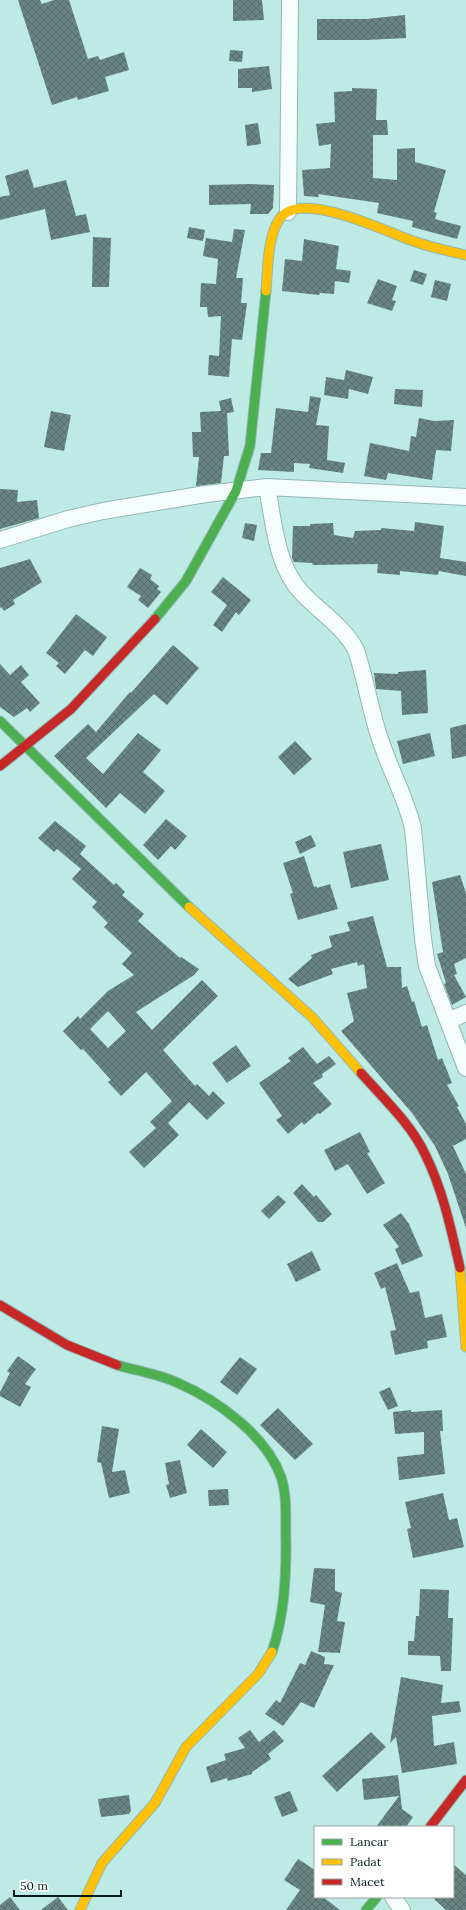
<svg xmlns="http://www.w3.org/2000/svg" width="466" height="1910" viewBox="0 0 466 1910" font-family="Lora,serif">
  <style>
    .building { fill: url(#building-cross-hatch); fill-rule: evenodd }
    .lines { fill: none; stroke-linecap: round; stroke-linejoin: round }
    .street-casing { stroke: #90b8b5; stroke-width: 18 }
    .fast-casing { stroke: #90b8b5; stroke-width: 11 }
    .slow-casing { stroke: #90b8b5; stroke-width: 11 }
    .jam-casing { stroke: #90b8b5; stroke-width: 11 }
    .street { stroke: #f5fcfb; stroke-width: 16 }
    .fast { stroke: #4caf50; stroke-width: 9 }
    .slow { stroke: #ffc107; stroke-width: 9 }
    .jam { stroke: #c62828; stroke-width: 9 }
  </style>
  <defs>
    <pattern id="building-cross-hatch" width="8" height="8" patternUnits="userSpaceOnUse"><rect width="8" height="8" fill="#688581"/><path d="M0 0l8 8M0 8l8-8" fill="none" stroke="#536c69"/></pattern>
  </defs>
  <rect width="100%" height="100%" fill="#beeae6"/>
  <path class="building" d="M18 0H40L42 4 54 0H69L88 59 98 56 100 60 124 52 129 70 105 77 109 91 78 100 77 97 52 105Z
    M233 0H262L264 20 233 21Z
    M405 15 406 38 367 40H317V19H366Z
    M230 50 243 51 242 62 229 61Z
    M269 66 272 89 252 92V88H238V69Z
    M352 88 377 89 376 120H387L388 135H373V178L397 180V149L415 148V162L446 170 434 212 437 213 435 219 461 226 457 239 412 227 413 221 377 213 379 203 318 194 319 197 304 196 302 170 330 168 331 144 319 146 316 124 335 122 334 92 352 91Z
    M258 123 261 144 247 146 245 125Z
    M28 169 34 188 66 180 76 216 86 214 90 232 51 240 45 209 0 220V197L10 195 5 176Z
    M250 184 274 185 273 208 268 214H250L251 204 209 205V185Z
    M189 227 205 230 203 241 187 238Z
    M234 229 245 230 236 278H243L241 303H247L242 340 232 339 229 377 208 375 209 355 219 356 221 316 208 317 207 307H200L201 283 216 284 218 259 203 256 206 238 232 242Z
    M93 237 111 238 109 287H92Z
    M304 239 339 246 336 269 351 271 349 283 335 281 334 294 320 293 319 295 282 291 285 259 302 261Z
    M414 270 427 274 423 285 410 281Z
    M378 279 397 286 392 300 396 301 392 311 367 303Z
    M435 280 451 284 447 301 431 297Z
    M346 370 373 377 368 394 349 389 348 399 324 395 326 377 344 380Z
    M395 389 423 390 422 407 394 404Z
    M310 396 321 398 316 425 329 426 327 460 345 463 343 473 309 468 310 464 294 463V472L258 470 261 453H271L276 408 308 412Z
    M231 398 234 412 227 413 229 456H224L221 483 196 486 199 457H193L192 432H201L200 412 221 411 219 401Z
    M51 411 71 415 64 451 44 447Z
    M419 418 434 421 454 420 451 451 436 450 432 480 388 473 386 480 364 476 370 443 409 451 411 436 416 437Z
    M0 489 18 490 17 502 37 500 39 518 0 529Z
    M415 522 444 526 440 558 466 562V576L439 571 438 575 400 571V575L377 573 378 564 313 565 312 563 294 562 292 558 293 526H310V524L333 523 334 535 353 538 355 531 381 530V528L414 531Z
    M245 523 257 525 254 541 242 538Z
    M30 559 42 582 13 600 15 604 4 611 1 607 0 608V568Z
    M140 568 152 575 150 579 159 586 157 589 161 592 148 608 138 600 141 596 127 587Z
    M223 577 251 600 239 615 236 612 222 632 213 625 227 605 211 592Z
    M76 614 107 637 93 656 85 650 65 674 56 666 59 663 46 653Z
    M173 645 199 668 167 705 154 694 86 758 103 774 138 733 161 750 143 772 165 791 145 814 120 793 106 808 54 756 88 724 96 732 130 692 131 693Z
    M0 664 10 675 21 665 29 675 21 682 40 703 30 712 27 708 14 717 0 707Z
    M426 670 428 713 402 715 401 691 376 689 374 673 398 674V672Z
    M466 724V756L452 759 450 728Z
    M430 733 435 756 403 764 397 741Z
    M295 741 312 759 294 775 278 757Z
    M166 819 187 836 175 850 171 846 158 860 143 845Z
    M55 821 86 846 80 854 114 885 116 883 125 892 122 895 144 914 138 921 180 958 181 957 199 969 194 975 136 1012 152 1030 202 980 218 996 163 1050 195 1086 197 1084 209 1096 213 1091 225 1103 207 1120 189 1102 168 1123 179 1135 144 1168 129 1152 156 1128 150 1122 172 1101 146 1072 121 1096 108 1082 111 1080 83 1049 81 1050 63 1031 78 1016 80 1019 108 991 134 975 122 964 132 953 104 927 108 923 92 907 97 902 72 879 81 869 57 849 54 852 38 838ZM108 1011 126 1031 108 1048 90 1029Z
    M311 835 316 846 300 854 295 842Z
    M381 844 389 880 351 888 343 852Z
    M304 856 314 887 317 886V888L330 884 338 909 298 920 290 894 293 893 283 863Z
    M460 875 466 893V958L454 964 457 974 454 975 466 997 452 1005 444 984 446 983 437 954 443 952 432 882Z
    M373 916 387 967H401L402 988 407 986 412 1002 414 1001 422 1027 427 1025 438 1060 442 1058 452 1083 447 1085 459 1106 457 1107 466 1124V1139L453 1146 466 1174V1228L448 1174 435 1146 412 1113 341 1031 354 1021 347 993 367 988 364 964 358 966 357 962 331 969 333 974 298 987 288 979 312 958 311 955 332 947 329 936 350 931 347 922Z
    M236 1045 251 1066 227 1083 212 1063Z
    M303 1047 317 1064 329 1056 336 1064 322 1074 323 1077 313 1083 332 1104 320 1114 318 1113 304 1125 302 1122 288 1134 276 1120 282 1116 259 1083 291 1061 288 1058Z
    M360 1132 370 1152 367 1153 385 1183 367 1194 348 1164 335 1171 324 1150Z
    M302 1184 314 1197 316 1195 332 1214 323 1222H318L293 1193Z
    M278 1195 286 1202 269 1219 261 1211Z
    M401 1213 409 1224 423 1256 402 1265 395 1249 399 1247 383 1225Z
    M312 1251 321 1270 296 1282 287 1264Z
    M397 1263 410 1293 419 1291 425 1318 442 1314 447 1337 427 1341 428 1348 395 1355 390 1331 396 1330 385 1287 381 1289 374 1273Z
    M18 1356 36 1369 25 1384 31 1387 20 1407 0 1396V1392L10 1373 7 1371Z
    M240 1357 257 1369 237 1395 220 1382Z
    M390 1387 398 1406 388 1410 379 1392Z
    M278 1408 313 1444 295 1460 260 1425Z
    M411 1410V1412L442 1410 443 1431H440L445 1474 399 1480 397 1457 424 1454V1432L395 1434 393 1412Z
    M102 1426 119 1429 112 1472 125 1470 130 1493 109 1498 101 1463 97 1462Z
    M201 1429 227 1452 213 1468 187 1445Z
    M180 1460 187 1493 170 1498 166 1485 169 1484 165 1463Z
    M228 1489 229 1505 209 1506 208 1490Z
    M443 1493 449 1520 457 1518 464 1547 413 1558 407 1529 411 1528 405 1502Z
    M314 1568 335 1569V1591L342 1593 337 1621 345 1622 340 1653 318 1652 325 1605 310 1602Z
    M420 1589 449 1590 448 1618H453L451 1671H441L440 1656 408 1655V1641H414L416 1616H419Z
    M311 1651 325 1657 324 1664 334 1665 314 1708 301 1702 283 1726 265 1714 276 1700 280 1703 300 1663 305 1665Z
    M401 1677 443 1685 441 1703 459 1701 461 1712 432 1716 434 1746 454 1742 457 1764 402 1773 396 1737 390 1743Z
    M250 1730 259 1742 274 1730 284 1741 268 1754 271 1759 252 1772V1774L228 1781 227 1778 211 1783 206 1767 226 1760 224 1754 245 1748 238 1738Z
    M371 1732 386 1747 337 1792 322 1776Z
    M398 1775 402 1809 413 1817 406 1827H376L399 1796 364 1800 362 1779Z
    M290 1791 298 1811 282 1817 274 1797Z
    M129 1795 131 1811 129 1814 101 1817 98 1799Z
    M298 1859 315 1870V1897H323L340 1910H286L300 1890 284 1880Z
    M453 1864 466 1875V1910H446L432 1897H453Z
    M10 1897 20 1910H0V1905Z
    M58 1897 68 1910H41Z"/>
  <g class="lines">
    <defs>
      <path id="street" d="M288 212 290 0
        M267 487C274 523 276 566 302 593 321 613 343 626 356 650 366 680 370 710 380 739 390 770 406 798 413 828L423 939 427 966 448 1021
        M0 540 68 519 103 511 206 494 267 487 466 497
        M466 1013 448 1021 466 1068
        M393 1897 402 1910"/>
      <path id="fast" d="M155 619 186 581 236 491 250 446 266 291
        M0 721 189 907
        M117 1365C137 1371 159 1374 178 1383 217 1400 266 1435 281 1477 288 1498 285 1522 286 1543 286 1580 284 1617 272 1652
        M366 1910 377 1897"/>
      <path id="slow" d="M266 291C268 270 267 230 283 215 307 193 385 231 410 240 429 247 447 251 466 255
        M189 907 312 1017 361 1073
        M460 1268 466 1347
        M80 1910 102 1863 155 1803 186 1747 258 1674 272 1652"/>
      <path id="jam" d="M0 766 71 709 155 619
        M361 1073C383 1098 411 1124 425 1154 443 1190 451 1229 460 1268
        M0 1305 67 1345 117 1365
        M430 1827 466 1780"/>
    </defs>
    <use href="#street" class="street-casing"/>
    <use href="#fast" class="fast-casing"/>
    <use href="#slow" class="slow-casing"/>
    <use href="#jam" class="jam-casing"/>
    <use href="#street" class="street"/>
    <use href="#fast" class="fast"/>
    <use href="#slow" class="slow"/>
    <use href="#jam" class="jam"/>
  </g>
  <rect x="314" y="1826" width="140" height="72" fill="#ffffff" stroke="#99a4a3"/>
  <rect x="322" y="1839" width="20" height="6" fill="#4caf50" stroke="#99a4a3"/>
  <text x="350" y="1846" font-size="12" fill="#001b1a">Lancar</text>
  <rect x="322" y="1859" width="20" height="6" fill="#ffc107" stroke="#99a4a3"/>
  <text x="350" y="1866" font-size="12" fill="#001b1a">Padat</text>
  <rect x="322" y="1879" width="20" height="6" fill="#c62828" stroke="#99a4a3"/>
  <text x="350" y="1886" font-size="12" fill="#001b1a">Macet</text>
  <path d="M14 1890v6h107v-6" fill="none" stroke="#001b1a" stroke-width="2"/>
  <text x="20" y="1890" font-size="12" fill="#001b1a" stroke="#ffffff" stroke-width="3" paint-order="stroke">50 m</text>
</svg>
